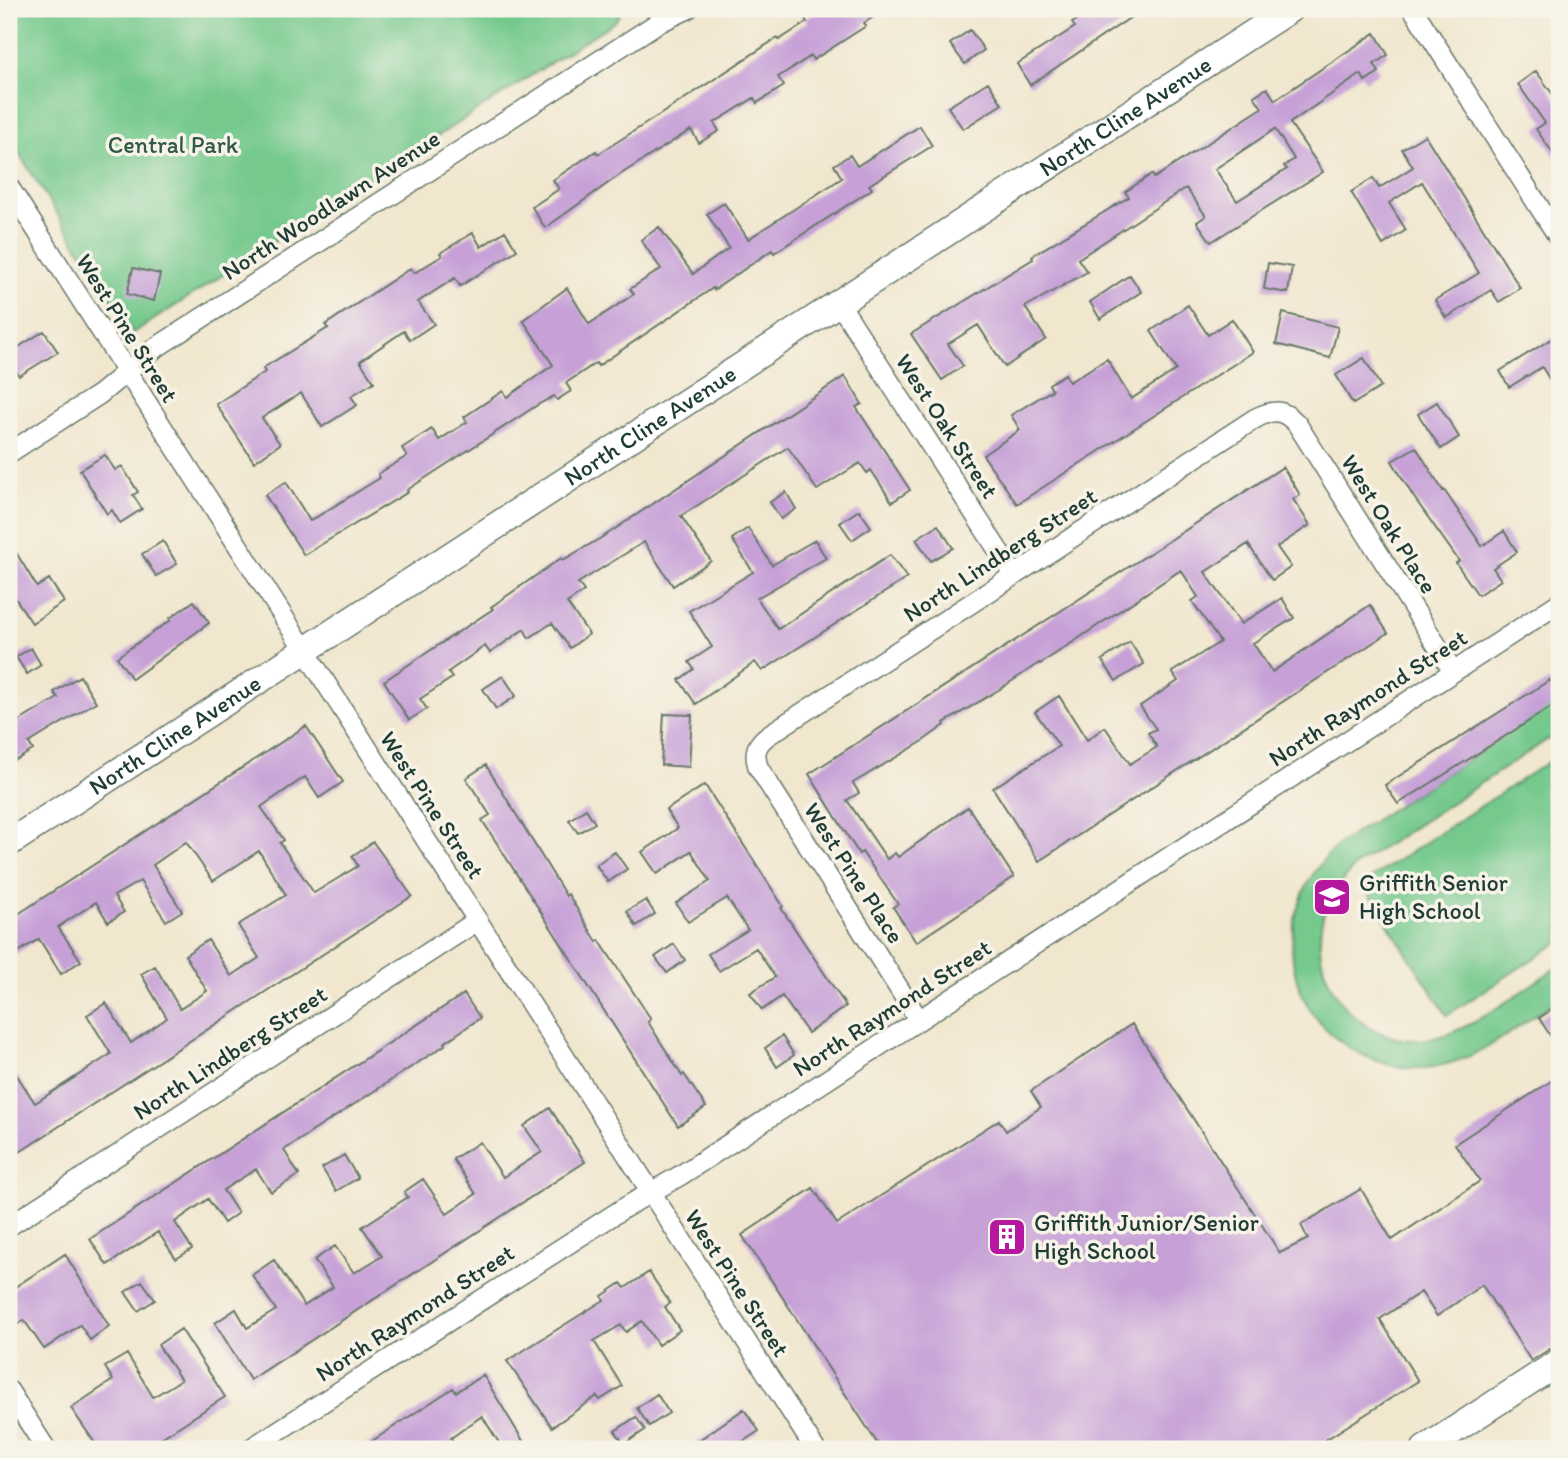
<svg xmlns="http://www.w3.org/2000/svg" width="1568" height="1458" viewBox="0 0 1568 1458" font-family="Itim,sans-serif">
  <style>
    .green { fill: #74c98d; stroke: #4a8360; stroke-width: 2 }
    .building { fill: #c6a0d7; fill-rule: evenodd }
    .lines { fill: none; stroke-linecap: round; stroke-linejoin: round }
    .street-casing { stroke: #68786a; stroke-width: 22 }
    .secondary-casing { stroke: #68786a; stroke-width: 29 }
    .street { stroke: #fff; stroke-width: 19 }
    .secondary { stroke: #fff; stroke-width: 26 }
    .labels { text-anchor: middle; stroke-width: 7; stroke-linejoin: round; paint-order: stroke }
    .street-label { font-size: 24px; fill: #1f3d34; stroke: #f7f3e8 }
    .park-label { font-size: 24px; fill: #305946; stroke: #f7f3e8 }
    .poi-label { font-size: 24px; fill: #1f3d34; stroke: #f7f3e8; text-anchor: start }
  </style>
  <rect width="100%" height="100%" fill="#f7f3e8"/>
  <filter id="ink" filterUnits="userSpaceOnUse"><feTurbulence type="fractalNoise" baseFrequency=".0143" numOctaves="2"/><feDisplacementMap in="SourceGraphic" scale="14" xChannelSelector="R" yChannelSelector="G"/><feConvolveMatrix kernelMatrix="1 2 1 2 8 2 1 2 1" color-interpolation-filters="sRGB"/></filter>
  <filter id="wash" filterUnits="userSpaceOnUse"><feTurbulence type="fractalNoise" baseFrequency=".00686" numOctaves="4" result="noise"/><feDisplacementMap in="SourceGraphic" scale="28" xChannelSelector="R" yChannelSelector="G"/><feGaussianBlur stdDeviation="1.57" result="paint"/><feColorMatrix in="noise" values="0 0 0 0 0 0 0 0 0 0 0 0 0 0 0 0 0 1.4 0 .05"/><feComposite in="paint" operator="in"/></filter>
  <g filter="url(#wash)">
    <rect width="100%" height="100%" fill="#f1e7cf"/>
    <path class="green" d="M9 9H617L620 15 614 22 133 333 9 138Z
      M1559 700V732L1355 866C1344 878 1333 890 1327 905 1299 972 1357 1050 1429 1039 1470 1033 1524 988 1559 966V999C1521 1024 1480 1060 1433 1067 1408 1071 1383 1065 1361 1054 1273 1011 1272 899 1343 841Z
      M1559 755V942L1447 1015 1362 884Z"/>
    <g id="blocks">
      <path class="building" d="M821 9H886L864 23 866 26 813 60 811 56 778 77 784 86 757 103 754 98 714 123 719 131 699 143 691 130 621 174 545 228 532 207 559 189 553 180 596 151 598 154 675 105 777 38 779 40 807 22 805 19Z
        M1077 9H1143L1030 85 1017 64 1075 27 1072 23 1082 17Z
        M970 30 984 50 965 64 950 44Z
        M1375 33 1388 55 1374 64 1379 72 1365 81 1361 74 1290 123 1323 172 1211 242 1197 222 1206 216 1186 188 1078 259 1087 272 1025 307 1046 339 1005 367 978 325 948 344 963 366 942 380 911 334 1033 259 1032 256 1129 197 1125 192 1152 174 1154 178 1262 108 1254 96 1267 88 1275 100ZM1275 129 1294 159 1284 166 1287 169 1237 201 1215 169Z
        M1536 71 1559 103V162L1536 129 1545 123 1518 84Z
        M988 82 1002 104 963 129 948 107Z
        M920 126 932 146 869 185 872 189 774 253 772 250 714 290 713 288 598 366 596 363 566 383 571 391 557 400 554 396 539 404 407 490 408 492 304 555 265 495 286 482 310 521 380 478 378 474 407 456 402 448 432 429 439 440 467 422 464 417 503 391 507 397 553 365 523 320 567 288 589 324 634 294 630 289 661 269 641 240 659 227 693 274 729 248 707 214 724 203 748 239 842 178 834 165 850 155 857 166Z
        M1425 135 1520 288 1499 302 1491 290 1446 318 1435 300 1479 273 1422 182 1389 203 1406 230 1383 245 1351 192 1373 178 1379 188 1413 167 1402 149Z
        M505 231 517 250 460 286 455 278 418 302 434 324 410 340 404 331 360 361 374 382 351 396 357 405 322 427 301 393 262 418 280 444 254 462 216 404 265 372 263 368 328 328 325 325 411 268 414 273 442 256 440 253 473 233 481 247Z
        M1268 263 1292 267 1288 293 1264 289Z
        M133 268 160 274 154 301 127 294Z
        M1130 275 1141 292 1100 319 1090 302Z
        M1188 305 1208 335 1232 319 1253 352 1017 504 983 455 1020 430 1011 415 1052 390 1049 384 1065 374 1069 382 1107 359 1131 399 1176 370 1151 331Z
        M1283 313 1338 327 1330 358 1276 344Z
        M44 331 58 352 19 376 9 360V353Z
        M1559 334V395L1542 367 1509 387 1500 371Z
        M1364 358 1381 387 1353 404 1336 375Z
        M845 376 862 404 856 407 910 490 892 502 871 470 867 473 860 463 817 490 788 447 681 516 711 561 673 586 644 542 578 583 584 591 567 603 589 634 570 648 552 623 529 638 524 629 490 653 485 646 448 672 452 678 420 699 427 709 409 720 384 681 493 609 491 607 561 558 563 560 606 535Z
        M1437 402 1459 437 1441 449 1418 414Z
        M1416 447 1443 491 1444 490 1482 546 1504 531 1517 552 1493 568 1501 580 1478 595 1456 563 1459 561 1413 496 1392 461Z
        M105 455 115 470 122 466 138 492 133 495 142 509 120 523 112 510 107 514 80 470Z
        M1283 467 1300 495 1293 499 1310 525 1277 547 1291 567 1272 580 1248 544 1205 572 1241 624 1282 598 1294 618 1253 643 1272 672 1370 605 1388 633 1039 861 993 788 1059 746 1035 712 1059 696 1087 740 1105 727 1130 764 1157 747 1148 733 1156 729 1140 706 1178 681 1172 672 1220 642 1192 601 1198 597 1181 570 1040 664 1039 663 1000 689 944 723 945 725 920 743 853 783 859 793 847 800 887 859 895 853 898 857 968 807 1014 877 916 942 893 907 898 904 862 852 859 854 809 774Z
        M786 492 796 509 781 519 770 502Z
        M859 510 871 527 852 540 840 523Z
        M938 525 953 548 931 561 916 539Z
        M748 528 772 565 815 540 826 558 757 598 778 629 890 555 907 578 762 671 755 662 696 704 679 680 694 669 689 662 712 647 689 611 753 572 732 539Z
        M9 541 37 587 49 579 64 602 32 623 9 589Z
        M163 541 177 564 156 576 142 554Z
        M194 601 209 623 132 679 117 657 171 620 170 618Z
        M1130 642 1144 664 1116 681 1102 660Z
        M31 648 41 665 27 674 16 657Z
        M80 676 96 702 29 743 33 750 16 760 9 748V727L58 698 54 692Z
        M503 676 516 696 496 709 483 689Z
        M1550 680 1559 695V702L1398 804 1385 785Z
        M664 714 692 715 689 767 661 765Z
        M306 726 343 782 319 798 305 777 261 807 284 840 280 843 314 893 358 866 352 856 373 842 412 896 9 1159V1119L15 1115 9 1105V1063L35 1103 111 1054 87 1015 106 1003 131 1043 167 1018 141 974 155 966 180 1009 207 991 185 955 208 940 231 976 259 958 238 925 286 895 259 851 213 881 186 842 153 865 182 911 166 921 140 881 114 896 124 912 108 922 96 902 58 927 81 961 61 974 39 939 9 958V920Z
        M486 765 566 896 568 894 597 942 599 940 651 1019 648 1022 682 1076 684 1074 706 1107 678 1126 482 820 490 815 466 778Z
        M705 785 783 906 781 908 846 1006 808 1033 782 996 762 1010 750 993 775 977 756 948 719 971 708 954 748 930 727 898 688 922 676 903 710 881 691 851 657 874 642 852 678 828 666 810Z
        M586 809 595 823 578 833 569 820Z
        M615 852 627 869 608 882 596 865Z
        M646 900 655 914 636 926 627 911Z
        M674 944 685 960 667 973 655 957Z
        M464 994 480 1018 444 1043 445 1045 284 1150 299 1175 271 1192 256 1169 223 1190 238 1213 224 1223 208 1199 175 1222 192 1249 176 1259 158 1232 107 1265 90 1239Z
        M1559 1005V1049L1539 1018Z
        M1132 1024 1280 1253 1308 1239 1301 1225 1361 1189 1392 1240 1480 1181 1455 1144 1559 1076V1346L1550 1349 1531 1361 1482 1285 1437 1316 1421 1292 1380 1319 1418 1381 1311 1449H881L742 1235 813 1188 837 1224 999 1120 1006 1131 1041 1107 1031 1091Z
        M782 1036 794 1055 777 1067 765 1048Z
        M550 1108 585 1162 250 1380 215 1323 236 1309 247 1328 276 1310 252 1275 274 1260 304 1306 333 1287 314 1260 335 1246 354 1273 382 1256 362 1227 408 1197 404 1192 423 1179 447 1214 476 1194 453 1159 480 1142 503 1177 542 1152 524 1126Z
        M344 1155 358 1178 336 1191 322 1168Z
        M65 1254 109 1326 90 1340 80 1325 44 1349 24 1320 18 1324 9 1311V1291Z
        M649 1272 670 1303 665 1307 680 1330 658 1345 642 1321 626 1332 621 1325 594 1341 622 1386 600 1400 597 1396 552 1427 507 1361 604 1300 602 1296 621 1283 625 1288Z
        M142 1281 155 1300 138 1311 125 1292Z
        M181 1329 225 1397 144 1449H99L71 1408 113 1380 105 1367 127 1354 153 1397 181 1380 158 1345Z
        M483 1375 528 1449H503L482 1416 451 1438 458 1449H360L453 1388 456 1392Z
        M657 1394 669 1413 649 1426 637 1408Z
        M744 1409 759 1431 731 1449H686Z
        M636 1417 645 1430 624 1444 615 1431Z"/>
    </g>
  </g>
  <g filter="url(#ink)">
    <use href="#blocks" fill-opacity="0" stroke="#68786a" stroke-width="2"/>
    <g class="lines">
      <defs>
        <path id="street" d="M1413 9 1559 238
          M9 187 815 1449
          M839 303 1014 575
          M9 453 100 394 154 349 656 24 688 9
          M919 1020 758 767C753 751 757 743 770 734L1256 418C1274 409 1283 409 1297 424L1453 671
          M9 1226 477 921
          M9 1391 46 1449
          M250 1449 624 1208 681 1175 1559 603"/>
        <g id="secondary">
          <path id="s1" d="M9 843 1290 9"/>
          <path d="M1425 1449 1559 1362"/>
        </g>
      </defs>
      <use href="#street" class="street-casing"/>
      <use href="#secondary" class="secondary-casing"/>
      <use href="#street" class="street"/>
      <use href="#secondary" class="secondary"/>
    </g>
  </g>
  <defs>
    <symbol id="school-square" viewBox="-11 -11 22 22"><rect x="-9" y="-9" width="18" height="18" rx="4" fill="#b5179e" stroke="#f7f3e8"/><path d="M0-5L7-2L0 1L-7-2ZM-4 1L0 2.5L4 1V4Q0 6-4 4Z" fill="#fff"/></symbol>
    <symbol id="building-square" viewBox="-11 -11 22 22"><rect x="-9" y="-9" width="18" height="18" rx="4" fill="#b5179e" stroke="#f7f3e8"/><path d="M-4-6H4V6H1V3H-1V6H-4ZM-2.5-4.3h1.7v1.8h-1.7ZM.8-4.3h1.7v1.8H.8ZM-2.5-1h1.7V.8h-1.7ZM.8-1h1.7V.8H.8Z" fill="#fff"/></symbol>
  </defs>
  <g fill-rule="evenodd">
    <use href="#school-square" x="1310" y="875" width="44" height="44"/>
    <use href="#building-square" x="985" y="1215" width="44" height="44"/>
  </g>
  <g class="labels">
    <g class="street-label">
      <text dy="8" stroke="none"><textPath href="#s1" startOffset="1332">North Cline Avenue</textPath></text>
      <text transform="translate(331 205) rotate(-33)" y="8">North Woodlawn Avenue</text>
      <text transform="translate(127 328) rotate(58)" y="8">West Pine Street</text>
      <text dy="8" stroke="none"><textPath href="#s1" startOffset="765">North Cline Avenue</textPath></text>
      <text transform="translate(947 426) rotate(57)" y="8">West Oak Street</text>
      <text transform="translate(1389 524) rotate(58)" y="8">West Oak Place</text>
      <text transform="translate(1000 555) rotate(-33)" y="8">North Lindberg Street</text>
      <text transform="translate(1368 698) rotate(-33)" y="8">North Raymond Street</text>
      <text dy="8" stroke="none"><textPath href="#s1" startOffset="198">North Cline Avenue</textPath></text>
      <text transform="translate(432 805) rotate(57)" y="8">West Pine Street</text>
      <text transform="translate(854 873) rotate(57)" y="8">West Pine Place</text>
      <text transform="translate(892 1008) rotate(-33)" y="8">North Raymond Street</text>
      <text transform="translate(230 1053) rotate(-33)" y="8">North Lindberg Street</text>
      <text transform="translate(737 1283) rotate(57)" y="8">West Pine Street</text>
      <text transform="translate(415 1313) rotate(-33)" y="8">North Raymond Street</text>
    </g>
    <g class="park-label">
      <text x="173" y="153">Central Park</text>
    </g>
    <g class="poi-label">
      <text x="1359" y="891">Griffith Senior<tspan x="1359" dy="28">High School</tspan></text>
      <text x="1034" y="1231">Griffith Junior/Senior<tspan x="1034" dy="28">High School</tspan></text>
    </g>
  </g>
  <rect width="1568" height="1458" fill="none" stroke="#f7f3e8" stroke-width="35"/>
</svg>
